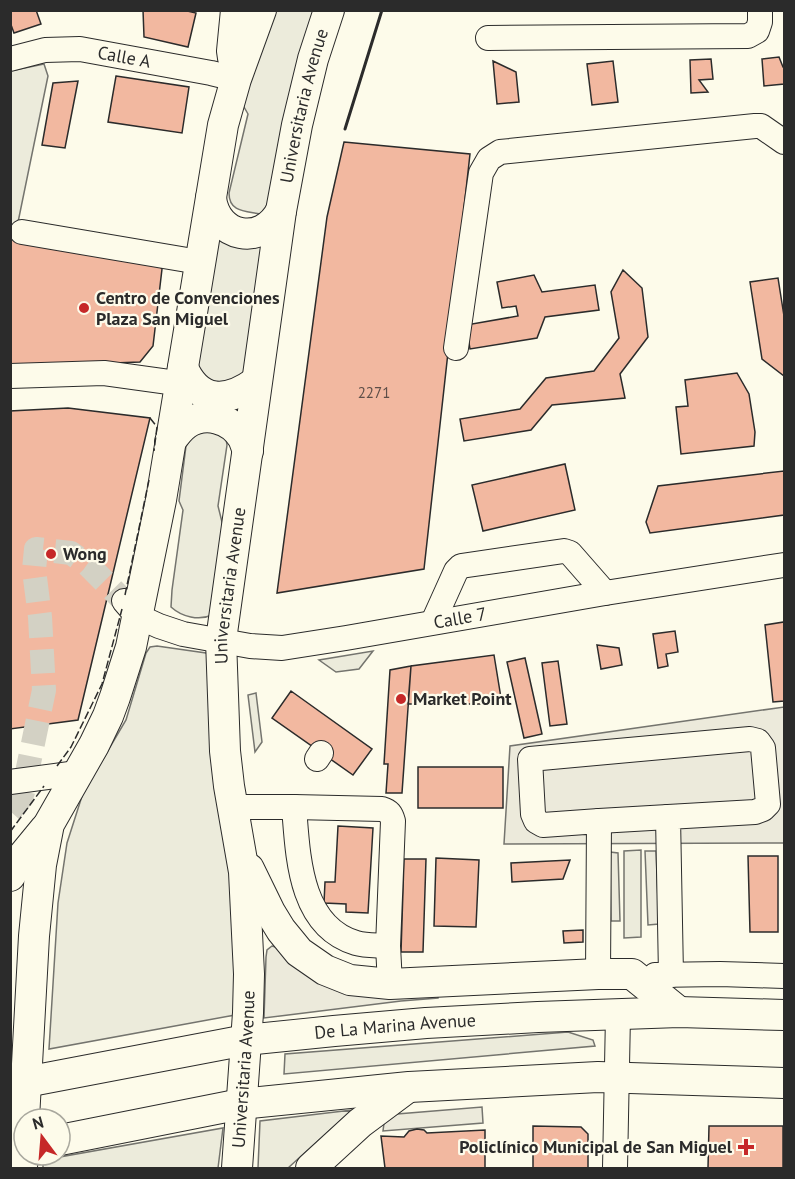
<svg xmlns="http://www.w3.org/2000/svg" width="795" height="1179" viewBox="0 0 795 1179" font-family="'PT Sans',sans-serif">
  <style>
    .green { fill: #ecebdb; stroke: #74746e; stroke-width: 1.5 }
    .parking { fill: #eceadb; stroke: #74746e; stroke-width: 1.5 }
    .building { fill: #f2b8a0; stroke: #2b2b2b; stroke-width: 1.5 }
    .lines { fill: none; stroke-linecap: round; stroke-linejoin: round }
    .minor-tunnel { stroke: #d3d1c4; stroke-width: 24; stroke-dasharray: 24 12; stroke-linecap: butt }
    .minor-casing { stroke: #2b2b2b; stroke-width: 26 }
    .major-casing { stroke: #2b2b2b; stroke-width: 32 }
    .minor { stroke: #fdfbea; stroke-width: 24 }
    .major { stroke: #fdfbea; stroke-width: 30 }
    .fence { stroke: #2b2b2b; stroke-width: 1.5; stroke-dasharray: 8 3; stroke-linecap: butt }
    .wall { stroke: #2b2b2b; stroke-width: 3 }
    .poi-dot { fill: #c62828; stroke: #fdfbea; stroke-width: 2 }
    .labels { text-anchor: middle; stroke-width: 4.5; stroke-linejoin: round; paint-order: stroke }
    .number-label { font-size: 15px; fill: #5d4e48 }
    .street-label { font-size: 18px; fill: #2b2b2b; stroke: #fdfbea }
    .poi-label { font-size: 18px; font-weight: bold; fill: #2b2b2b; stroke: #fdfbea; text-anchor: start }
  </style>
  <rect width="100%" height="100%" fill="#fdfbea"/>
  <path class="green" d="M272 11H317L270 204 260 214C245 211 229 212 229 193L248 114 240 100Z
    M44 64 48 76 16 232 10 233V71Z
    M212 234 272 236 250 377 213 385 192 367Z
    M202 429 216 430 226 439 227 445 218 506 226 538 212 615C199 621 182 617 171 607L172 590 183 510 179 501 186 446 194 435Z
    M157 646 206 653 208 655 236 878 235 1015 49 1049 58 903 67 843 83 793 126 720 146 653 150 647Z
    M373 651 359 669 336 672 319 660Z
    M256 693 262 742 255 752 248 695Z
    M641 850V937L624 938V851Z
    M568 1032 593 1040 595 1046 284 1074 285 1054Z
    M352 1110 288 1168H258L260 1121Z
    M223 1128 218 1168H43V1160Z"/>
  <path class="parking" d="M784 707V843L504 844 510 746Z
    M645 851H656L659 924 648 925Z
    M610 852 618 853 620 921H611Z
    M272 946 438 994V998L401 1001 264 1018 266 957 267 950Z
    M482 1107 483 1123 383 1131 385 1115Z"/>
  <path class="building" d="M10 10H36L41 24 14 33 10 22Z
    M143 10H183L196 13 188 47 144 37Z
    M779 57 783 67H784V84L764 86 762 59Z
    M711 59 713 79 699 80 708 92 691 93 690 60Z
    M493 61 516 72 519 102 497 104Z
    M613 61 618 102 592 105 587 64Z
    M116 76 189 87 182 133 108 122Z
    M78 81 65 148 42 145 53 83Z
    M344 142 470 154 424 569 277 593 327 217Z
    M20 238 155 259 162 269 153 346 140 362 60 365 10 368V240Z
    M623 270 642 288 648 337 620 374 625 398 552 405 531 430 464 441 460 419 520 409 546 378 594 371 619 338 611 292Z
    M534 275 542 292 595 285 599 310 545 317 537 338 470 349 466 325 518 316 516 306 502 308 497 282Z
    M778 278 784 316V376L762 359 750 282Z
    M737 373 749 394 755 432 754 446 681 454 676 407 688 406 685 380Z
    M68 408 150 418 78 720 10 729V411Z
    M565 464 575 510 483 531 472 485Z
    M784 471V515L650 533 646 522 658 486Z
    M784 622V701L773 702 765 625Z
    M675 631 678 652 666 654 668 666 658 668 653 634Z
    M597 645 619 648 622 665 601 669Z
    M494 655 502 704H408L411 666Z
    M525 658 542 734 524 738 507 662Z
    M558 661 567 724 550 726 542 663Z
    M411 666 402 793H386L388 764H384L390 670Z
    M291 691 372 749 353 775 272 718Z
    M418 767H503V808H418Z
    M338 826 373 828 368 913 346 912V904L324 903 325 882H335Z
    M748 856H778V932H750Z
    M436 858 479 860 476 927 434 926Z
    M404 859H426L423 952H401Z
    M570 860 563 879 512 882 511 863Z
    M583 930V942L564 943 563 931Z
    M533 1126 581 1127 588 1134V1168H533Z
    M709 1126H783V1168H708Z
    M783 1126H784V1168H783Z
    M417 1129 424 1130 427 1133 485 1130V1168H385L381 1136 404 1137 409 1131Z"/>
  <g class="lines">
    <path class="minor-tunnel" d="M10 811 19 801 23 792 44 690 40 617 34 570 36 549 71 553 88 565 124 601"/>
    <defs>
      <g id="minor">
        <path d="M488 38 748 36 757 31 760 22V10"/>
        <path id="s1" d="M10 59 45 50 80 49 211 73 236 79"/>
        <path d="M22 232 199 262"/>
        <path d="M456 348 481 173 489 159 500 152 755 126H761L784 142"/>
        <path d="M10 376 104 373 169 382 181 385"/>
        <path id="s2" d="M124 601 137 616 159 626 183 634 250 646 282 648 346 638 605 593 784 565"/>
        <path d="M433 622 456 571 461 566 564 551 570 553 605 593"/>
        <path d="M317 759 321 753"/>
        <path d="M10 782 77 773"/>
        <path d="M233 807H294L382 809C389 811 391 814 393 821L388 946 390 984"/>
        <path d="M294 807C298 855 299 926 356 943 366 946 378 945 388 946"/>
        <path d="M599 821 668 817"/>
        <path d="M598 974 599 821 543 825 536 821 533 814 530 759 750 739 758 741 763 748 768 804 763 809 755 812 668 817 671 975"/>
        <path d="M655 975 720 974 784 976"/>
        <path d="M615 1168 618 1015"/>
      </g>
      <g id="major">
        <path d="M233 58 232 51 236 10"/>
        <path d="M211 198C216 238 262 247 281 211"/>
        <path d="M183 368C199 404 227 403 256 382"/>
        <path d="M170 442C175 435 179 429 186 424 205 411 231 418 243 438 245 442 246 447 248 451"/>
        <path d="M249 869 270 912 281 930 299 952 325 970 350 980 390 984 598 974H632L679 1012"/>
        <path d="M10 876 22 857 45 829"/>
        <path id="s3" d="M10 1085 246 1040 334 1031 426 1023 538 1017 679 1012 784 1015"/>
        <path d="M24 1119 34 936 41 865 49 824 94 745 108 716 115 697 131 647 161 500 223 125 236 79 261 10"/>
        <path d="M60 1140 241 1104 409 1087 598 1077 784 1083"/>
        <path d="M22 1168 24 1123"/>
        <path id="s4" d="M237 1168 248 1013 249 974 244 872 229 786 225 751 221 640 281 211 297 125 313 59 329 10"/>
        <path d="M311 1168 360 1123 407 1088"/>
      </g>
    </defs>
    <use href="#minor" class="minor-casing"/>
    <use href="#major" class="major-casing"/>
    <use href="#minor" class="minor"/>
    <use href="#major" class="major"/>
    <path class="fence" d="M150 418 157 427 154 451
      M125 595 149 480
      M57 766 71 747 102 684 122 609
      M10 832 44 786"/>
    <path class="wall" d="M345 129 382 10"/>
  </g>
  <g class="poi-dot">
    <circle cx="84" cy="308" r="6"/>
    <circle cx="51" cy="554" r="6"/>
    <circle cx="401" cy="699" r="6"/>
    <path d="M743 1138h6v6h6v6h-6v6h-6v-6h-6v-6h6z"/>
  </g>
  <g class="labels">
    <g class="number-label">
      <text x="374" y="398">2271</text>
    </g>
    <g class="street-label">
      <text dy="6" stroke="none"><textPath href="#s1" startOffset="116">Calle A</textPath></text>
      <text dy="6" stroke="none"><textPath href="#s4" startOffset="1071">Universitaria Avenue</textPath></text>
      <text dy="6" stroke="none"><textPath href="#s4" startOffset="585">Universitaria Avenue</textPath></text>
      <text dy="6" stroke="none"><textPath href="#s2" startOffset="350">Calle 7</textPath></text>
      <text dy="6" stroke="none"><textPath href="#s3" startOffset="390">De La Marina Avenue</textPath></text>
      <text dy="6" stroke="none"><textPath href="#s4" startOffset="99">Universitaria Avenue</textPath></text>
    </g>
    <g class="poi-label">
      <text x="96" y="304">Centro de Convenciones<tspan x="96" dy="21">Plaza San Miguel</tspan></text>
      <text x="63" y="560">Wong</text>
      <text x="413" y="705">Market Point</text>
      <text x="732" y="1153" text-anchor="end">Policlínico Municipal de San Miguel</text>
    </g>
  </g>
  <rect width="795" height="1179" fill="none" stroke="#2b2b2b" stroke-width="24"/>
  <g transform="translate(42 1137) rotate(344)"><circle r="28" fill="#fdfbea" stroke="#a9a89e" stroke-width="1.5"/>
  <path d="M0-4.5L10 22L0 15L-10 22Z" fill="#c62828"/>
  <text y="-9" font-size="16" font-weight="bold" text-anchor="middle" fill="#2b2b2b">N</text>
  </g>
</svg>
